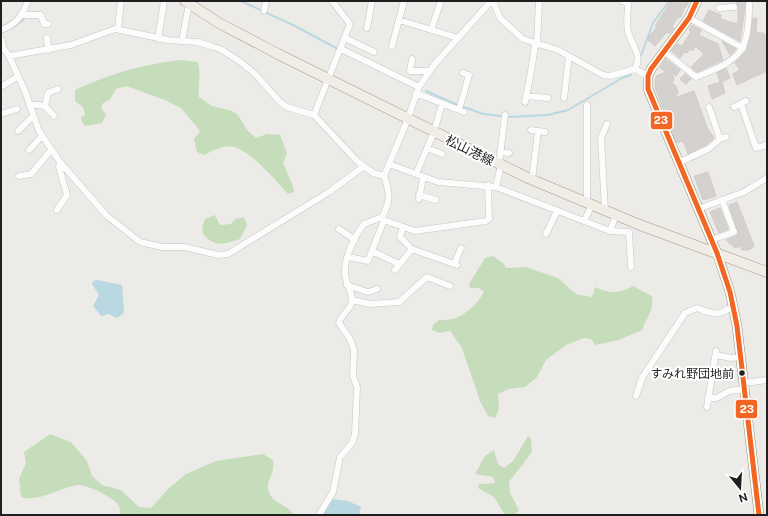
<svg xmlns="http://www.w3.org/2000/svg" width="768" height="516" viewBox="0 0 768 516" font-family="'Public Sans','Noto Sans JP',sans-serif">
  <style>
    .forest { fill: #c6ddbb }
    .water { fill: #b9d8e2 }
    .lines { fill: none; stroke-linecap: round; stroke-linejoin: round }
    .stream { stroke: #b9d8e2; stroke-width: 2 }
    .building { fill: #d4d1cf; stroke: #d0cdc9 }
    .minor-casing { stroke: #c6c5c4; stroke-width: 7 }
    .secondary-casing { stroke: #95977e; stroke-width: 10 }
    .primary-casing { stroke: #a49a84; stroke-width: 11 }
    .minor { stroke: #fcfcfc; stroke-width: 6 }
    .secondary { stroke: #f3f4eb; stroke-width: 9 }
    .primary { stroke: #f1ece5; stroke-width: 10 }
    .bus-1-casing { stroke: #fff; stroke-width: 8 }
    .bus-1 { stroke: #f26522; stroke-width: 5 }
    .bus-dot { fill: #1f1f1f; stroke: #fff; stroke-width: 1.5 }
    .labels { text-anchor: middle; stroke-width: 4; stroke-linejoin: round; paint-order: stroke }
    .bus-label { font-size: 12px; fill: #1f1f1f; stroke: #fff; text-anchor: end }
    .street-label { font-size: 13px; fill: #1f1f1f; stroke: #fff }
    .line-badge { stroke: #fff; stroke-width: 1.5 }
    .badge-label { font-size: 11px; text-anchor: middle; font-weight: bold; fill: #fff }
  </style>
  <rect width="100%" height="100%" fill="#edebe8"/>
  <path class="forest" d="M181 60 198 62C201 73 198 86 199 97L212 106 232 111 237 114 248 131 256 138 267 134 280 135 287 153 283 163 293 186 294 192 288 194C275 180 252 152 234 147 225 144 212 151 204 155L197 152 194 139 200 131 181 108 165 100 126 86 116 89 110 99 102 104V109L106 115 102 123 85 126 82 122 81 117 85 115 83 107 75 101V90C109 74 143 64 181 60Z
    M215 215 220 225 231 224 235 219 244 217 247 225 240 239C224 244 215 248 203 234L202 227 205 219Z
    M493 256 503 263 506 268 526 267 558 278 576 294 592 297 595 287C610 294 618 294 633 286L652 296C654 311 647 316 642 330L619 340 595 345 591 339 584 338 566 345 546 360 537 377 525 387 509 389 498 394 499 409 495 418 488 416 480 401 462 348 450 331 440 333 432 330 433 325 439 320C458 322 475 308 484 292L479 288H470L469 284 485 258Z
    M50 434 71 442 87 461 92 476 102 485 121 490 139 507 151 508 168 489 186 474 216 461 263 454 273 460C275 475 268 477 268 487 269 504 287 503 294 515H121C120 512 120 508 119 506 115 498 86 484 78 485 60 487 39 503 21 497L19 479 26 463 24 452Z
    M528 436 531 439 532 452 509 482 510 493 519 510 515 515H505L494 497 478 488 479 484 495 483 493 477 475 474 485 456 494 450 498 464 504 468 513 461Z"/>
  <path class="water" d="M97 280 122 285 124 313 117 318 108 314 101 316 93 306 99 295 92 284 93 281Z
    M332 499 348 501 361 507 359 515H323Z"/>
  <g class="lines">
    <path class="stream" d="M241 1 295 26 338 49
      M15 26 24 19
      M640 58 653 23 669 1
      M426 91 458 105
      M464 107 483 114 501 116
      M507 117 548 115 568 110 622 78 631 75"/>
  </g>
  <path class="building" d="M671 1H690L682 12 683 13 680 18 678 17 672 27 674 28 669 34 667 32 655 46 647 39 657 27 655 26Z
    M736 1H746L740 41 703 21 709 10 721 15 720 19 738 24V7Z
    M753 18H757L756 33H764V35L767 34V71L737 85 733 74 740 70 735 63 747 50Z
    M692 25 701 30 699 35 718 44 723 60 697 72 691 67 704 54 695 46 693 51 690 49 687 53 685 52 680 58 672 51 677 44 682 46 691 32 689 30Z
    M722 41 736 49 730 55Z
    M666 59 680 70 676 76 672 72 674 80 672 83 676 86 678 93 674 98 694 91 707 127 714 138 706 145 688 154 683 141 677 143 655 88 656 76 666 72 660 68Z
    M726 68 730 78 722 82 725 93 712 99 708 86 720 82 717 73Z
    M685 74 691 79 686 84 680 79Z
    M708 172 716 196 703 200 694 176Z
    M737 202 754 246 749 250H742L740 246 735 248 726 240 736 236 738 233 729 205Z
    M720 208 728 229 719 233 710 212Z"/>
  <g class="lines">
    <defs>
      <path id="minor" d="M493 1 500 18 523 39 558 50 603 75 610 76 635 69 648 76
        M622 1 628 3C628 12 626 22 628 31 631 45 643 54 635 69
        M719 8 734 7
        M264 11 266 1
        M22 15H41L44 24H48
        M689 18 743 48
        M399 20 458 38
        M367 28 372 1
        M118 29 121 1
        M1 30C17 24 22 16 28 1
        M431 30 441 1
        M47 38 48 50
        M345 38 374 52
        M1 39 4 49 9 56 71 45 115 29 168 40 197 42 211 46 222 50 242 63 255 74 280 102 287 107 314 115 358 162 373 173 384 176
        M158 39 164 1
        M182 41 189 4
        M537 45 539 1
        M392 46 404 1
        M341 49 419 87
        M664 51 696 77C740 60 749 53 749 4
        M9 56 25 91 39 131 60 162 106 215 140 242 162 247H184L218 255 228 254 329 192 363 167
        M412 59 410 71H430
        M1 87 17 77
        M416 93 464 112
        M526 96 548 98
        M564 98 569 56
        M525 102C529 82 533 64 535 44
        M29 104 45 106 48 93 58 89
        M741 104 756 148 767 145
        M587 105V203
        M45 106 54 116
        M709 107 720 139
        M734 107 746 101
        M459 110 469 75 463 73
        M1 114 17 109
        M314 115 350 24 332 1
        M531 130 545 132
        M18 131 33 116
        M427 148 442 154
        M29 150 42 136
        M500 152 509 153
        M678 163 708 149 720 139 726 137
        M389 164 438 182 496 187 610 231 629 232 631 267
        M499 164 505 115
        M416 174 434 132 442 104
        M19 176 31 174 51 150
        M532 180 538 131
        M496 187 501 165
        M419 195 436 200
        M419 199 423 178
        M698 209 744 192 767 178
        M57 210 67 195 59 167 60 162
        M605 210 601 138 607 124
        M382 217 384 220 415 231 486 221 489 219 488 185
        M584 221 592 205
        M403 227 400 237 412 249 457 265
        M339 229 355 240
        M610 231 616 215
        M546 234 557 211
        M711 240 734 232 722 200
        M372 251 399 264
        M348 257 368 261 384 220
        M454 264 461 248
        M395 270 412 249
        M347 285 368 292 377 289
        M352 300 370 304 399 302 427 277 450 286
        M716 355 731 358 741 357
        M744 383 767 380
        M636 396 642 378 685 313 697 308C713 314 718 317 733 306
        M708 398H717L729 391 745 389
        M707 407 716 351
        M319 515 333 492 340 457 352 443 355 434 357 387 353 376 354 350 350 339 339 323C340 315 352 309 352 300 352 291 345 282 345 273 344 258 355 235 364 224L382 217C391 201 390 193 384 176L405 126 419 87 434 65 491 1"/>
      <path id="secondary" d="M697 1 689 18 651 69 648 76V89L717 253 730 292 737 326 759 515"/>
      <path id="primary" d="M185 1 219 23 278 54 528 178 640 225 767 272"/>
    </defs>
    <use href="#minor" class="minor-casing"/>
    <use href="#secondary" class="secondary-casing"/>
    <use href="#primary" class="primary-casing"/>
    <use href="#minor" class="minor"/>
    <use href="#secondary" class="secondary"/>
    <use href="#primary" class="primary"/>
    <defs>
      <path id="bus-1" d="M697 1 689 18 651 69 648 76V89L717 253 730 292 737 326 759 515"/>
    </defs>
    <use href="#bus-1" class="bus-1-casing"/>
    <use href="#bus-1" class="bus-1"/>
  </g>
  <circle class="bus-dot" cx="742" cy="373" r="3.5"/>
  <g class="labels">
    <g class="bus-label">
      <text x="734" y="378">すみれ野団地前</text>
    </g>
    <g class="street-label">
      <text transform="translate(470 150) rotate(26)" y="5">松山港線</text>
    </g>
  </g>
  <g class="line-badge">
    <rect x="650" y="111" width="23" height="19" rx="4" fill="#f26522"/>
    <rect x="735" y="399" width="23" height="20" rx="4" fill="#f26522"/>
  </g>
  <g class="badge-label">
    <text x="661" y="124">23</text>
    <text x="747" y="413">23</text>
  </g>
  <rect width="768" height="516" fill="none" stroke="#1f1f1f" stroke-width="4"/>
  <g transform="translate(740 488) rotate(162)" stroke="#ffffff" stroke-width="3" paint-order="stroke">
  <path d="M0-3L7 15L0 10L-7 15Z" fill="#1f1f1f"/>
  <text y="-6" font-size="11" font-weight="bold" text-anchor="middle" fill="#1f1f1f">N</text>
  </g>
</svg>
